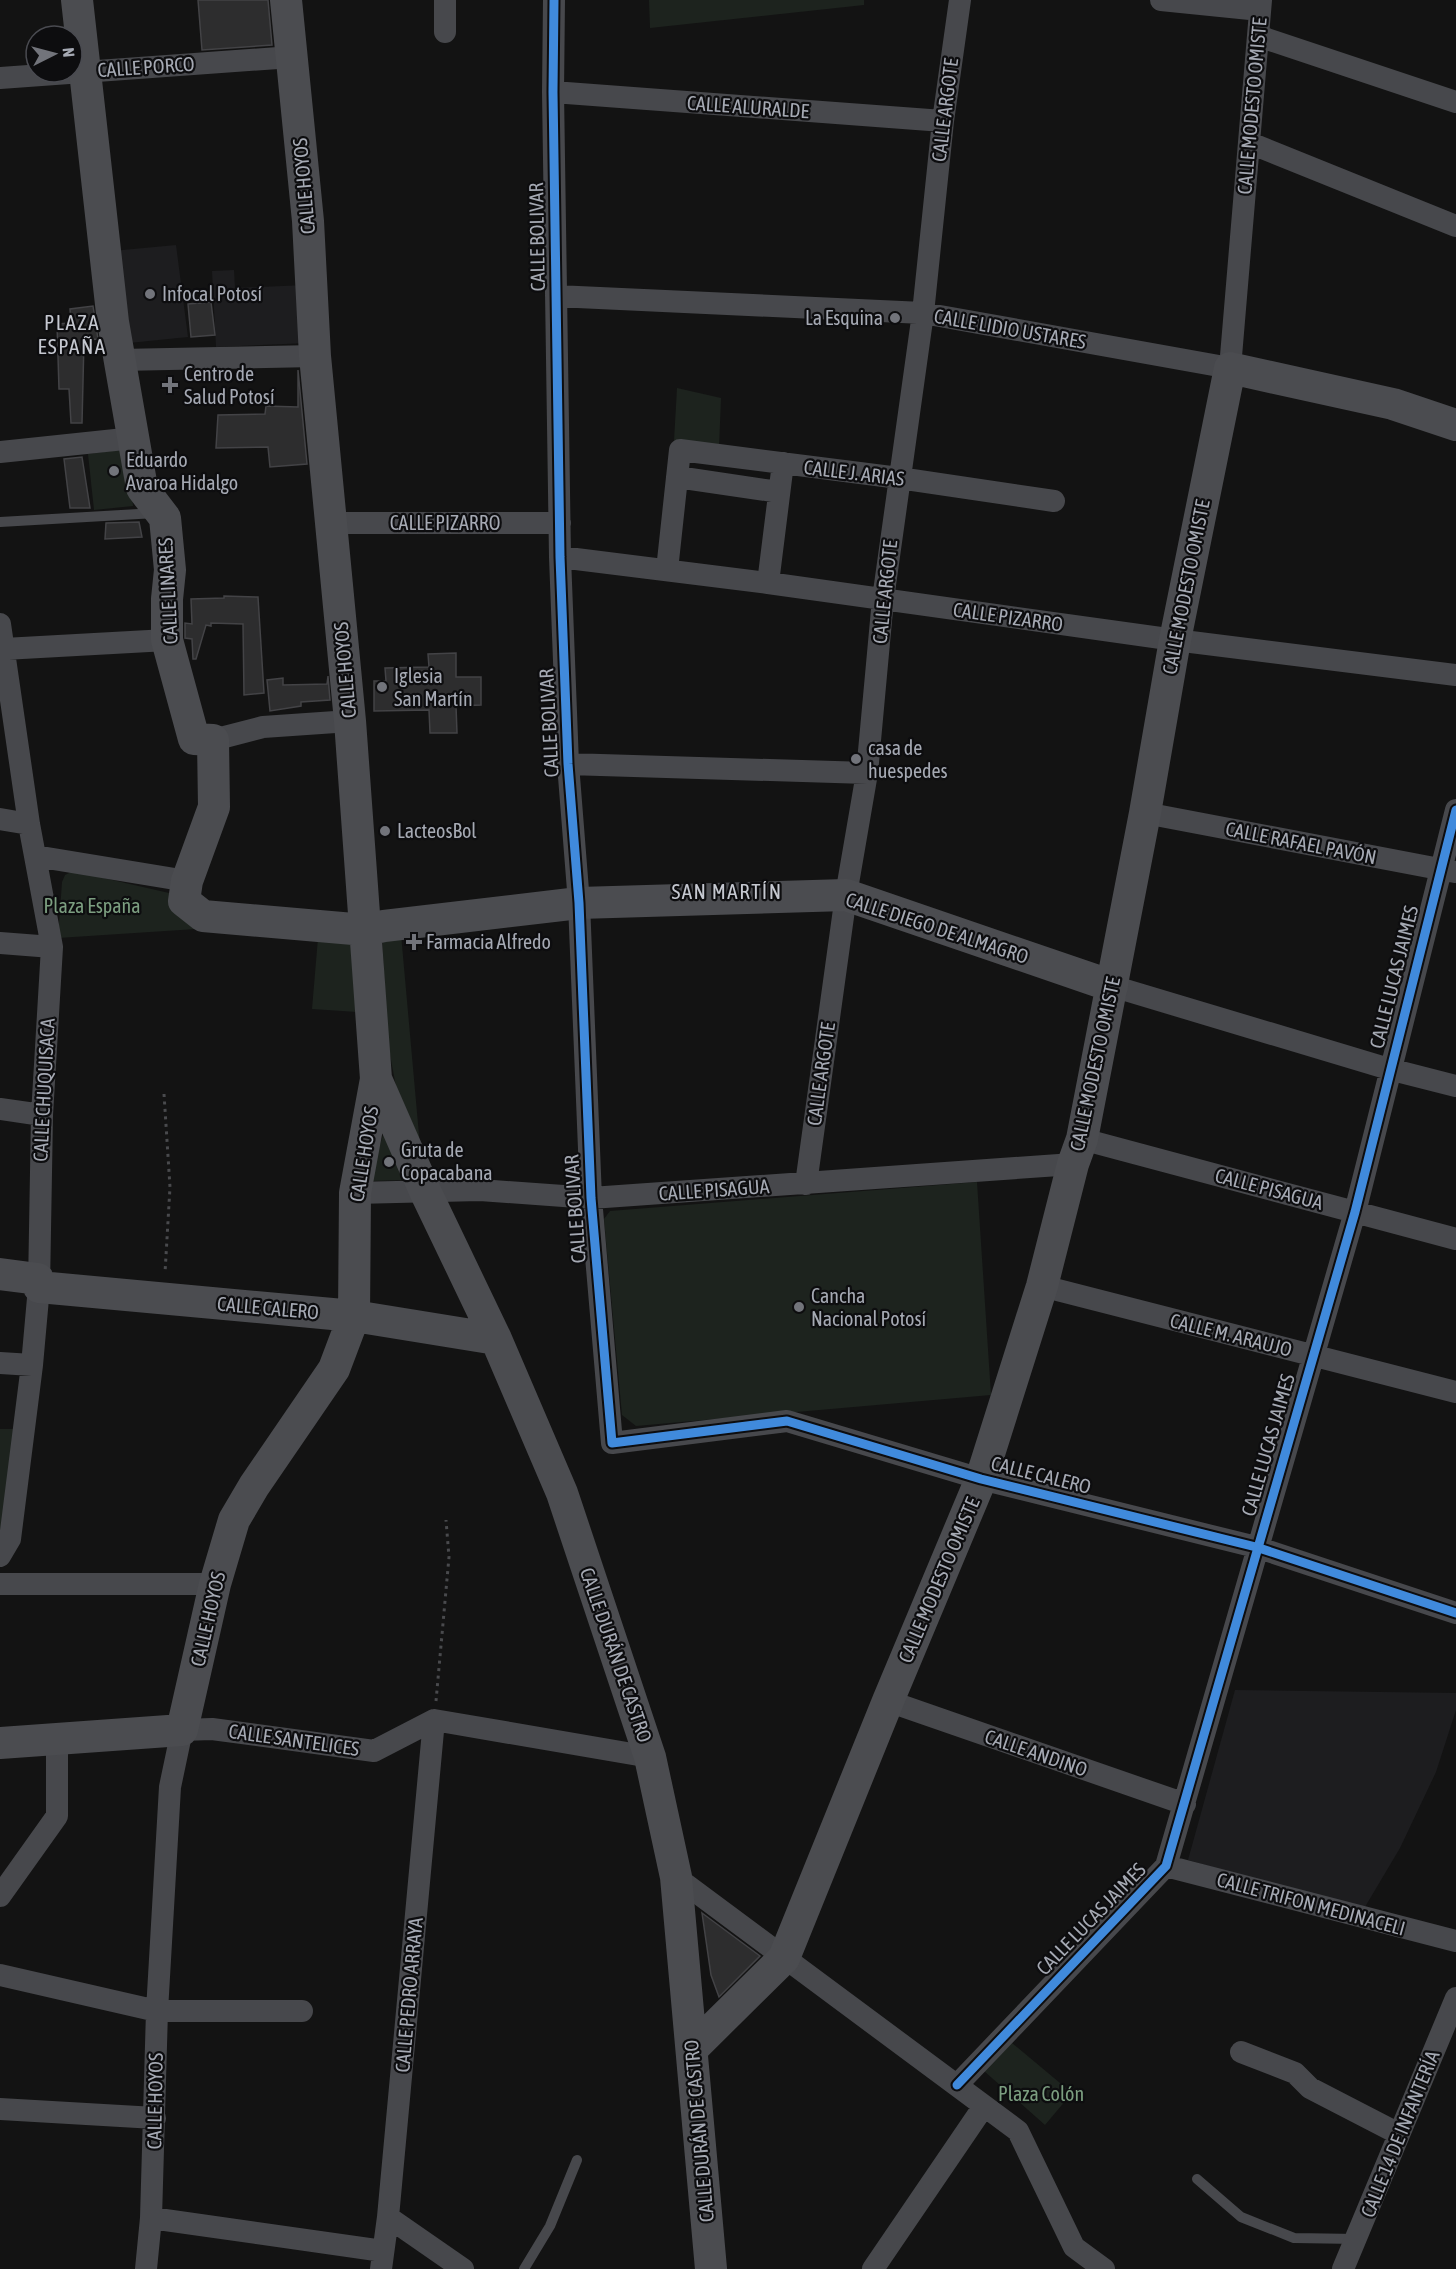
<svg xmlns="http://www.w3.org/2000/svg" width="1456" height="2269" viewBox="0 0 1456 2269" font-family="'Asap Condensed',sans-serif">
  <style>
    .built { fill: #1d1d1f }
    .green { fill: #1d231e }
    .building { fill: #2d2d2e; stroke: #434346; stroke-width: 1.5 }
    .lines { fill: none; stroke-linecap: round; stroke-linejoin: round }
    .path { stroke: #494a4d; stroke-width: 3; stroke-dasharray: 3 4.5; stroke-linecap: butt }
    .service { stroke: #47484c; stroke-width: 10 }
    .minor { stroke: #47484c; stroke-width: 22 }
    .secondary { stroke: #4b4c50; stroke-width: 32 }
    .cycleway-casing { stroke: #0d0d0f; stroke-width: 13 }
    .cycleway { stroke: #408adc; stroke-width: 9 }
    .poi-dot { fill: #72747b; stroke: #0d0d0f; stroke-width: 2 }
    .labels { text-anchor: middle; stroke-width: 4.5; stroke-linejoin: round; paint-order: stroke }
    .street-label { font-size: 20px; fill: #a5a9b3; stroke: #0d0d0f }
    .poi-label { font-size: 20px; fill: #a5a9b3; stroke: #0d0d0f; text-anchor: start }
    .park-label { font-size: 20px; fill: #7c9e80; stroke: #0d0d0f }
    .neighbourhood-label { font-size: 21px; letter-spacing: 1.5px; fill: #c5c8d0; stroke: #0d0d0f }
  </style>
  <rect width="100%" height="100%" fill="#131313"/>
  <path class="built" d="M176 245 188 337 129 343 112 251Z
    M234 270 235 288 306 285 308 343 216 347 212 271Z
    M1235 1690 1456 1693V1710L1436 1772 1400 1848 1362 1912 1188 1860Z"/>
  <path class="green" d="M649 0H864V5L650 28Z
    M677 388 721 398 719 448 674 441Z
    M127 449 133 506 94 510 88 454Z
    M73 871 169 893 177 914 196 929 58 938 62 882 65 875Z
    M401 934 421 1157 400 1108 388 1044 382 936Z
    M318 938 352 941 357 1012 312 1009Z
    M386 1125 406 1180 369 1181Z
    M977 1182 991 1395 636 1426 622 1415 604 1219 610 1211Z
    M0 1429H15L0 1537Z
    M1012 2043 1072 2093 1045 2125 984 2071Z"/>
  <path class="building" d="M198 0H268L272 45 202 50Z
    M211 302 215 335 191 337 188 304Z
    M93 306 98 339 84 340 82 423H71L69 389H59L57 324 71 323 70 309Z
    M298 370 307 464 270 467 268 447 216 448 218 415 265 414 266 406 298 407Z
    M82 457 90 508H70L64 459Z
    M139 522 142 537 105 539 106 523Z
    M224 596 258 597 264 693 244 695 243 624 211 623V626L206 625 196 659H193L192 639 185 638V623L192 624 191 599 224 598Z
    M456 653V677H481V705L456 706 457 733H430L429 710 374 711V681H386L385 668 429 667 428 654Z
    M328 676 330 700 301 702V706L270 711 267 680 283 678V685L327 684Z
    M702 1913 760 1956 719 1997 711 1975Z"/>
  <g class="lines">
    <path class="path" d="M164 1094 170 1187 165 1273
      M436 1701 449 1557 446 1520"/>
    <path class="service" d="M0 522 156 513
      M1197 2179 1241 2217 1294 2238 1357 2239
      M524 2269 550 2226 577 2160"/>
    <path class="minor" d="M445 0V32
      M554 0 553 92 560 557 568 764 579 903 591 1198 612 1443 787 1421 981 1479 1256 1547 1456 1613
      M1161 0 1260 10
      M1258 36 1456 102
      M0 78 292 57
      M553 92 943 121
      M1250 143 1456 226
      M556 296 923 313 1230 368 1261 0
      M120 360 315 356
      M0 452 134 438
      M677 477 779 492
      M330 523H560
      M560 557 768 583 1175 640 1456 675
      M667 570 680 450 899 478 1054 501
      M768 583 783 463
      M0 624 29 824 52 947 42 1115 39 1287 32 1365 10 1539 0 1556
      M4 649 167 640
      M213 740 263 727 350 721
      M568 764 867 773
      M1145 813 1455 872
      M0 819 29 824
      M35 856 187 881
      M0 943 52 947
      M1112 986 1389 1069 1456 1086
      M0 1109 42 1115
      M1082 1139 1456 1239
      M806 1184 846 895 867 773 883 599 923 313 943 121 960 0
      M355 1193 480 1190 591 1198 1073 1164
      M1042 1286 1456 1392
      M0 1363 32 1365
      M0 1584H215
      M888 1701 1185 1804
      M1166 1866 1456 1941
      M676 1877 1018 2131 1074 2247 1104 2269
      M0 1896 57 1816V1739
      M0 1975 157 2011H302
      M1241 2052 1295 2073 1310 2088 1399 2134
      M957 2085 1166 1866 1355 1212 1456 810
      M0 2109 155 2118
      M388 2217 463 2269
      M151 2218 383 2251
      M146 2269 151 2218 157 2011 170 1787 182 1730 212 1729 374 1751 434 1720 650 1757
      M381 2269 388 2217 434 1720
      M873 2269 984 2106
      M1343 2269 1456 1998"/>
    <path class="secondary" d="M77 0 113 322 142 488 165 518 170 570 167 599V640L194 739 213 740 214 807 187 881 184 901 203 916 365 930 384 926 579 903 846 895 1112 986
      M376 1079 425 1191 496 1339 562 1493 650 1757 676 1877 711 2269
      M0 1274 38 1279
      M39 1287 354 1316 496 1339
      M0 1743 182 1730 215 1584 234 1520 254 1486 334 1369 354 1316 355 1193 376 1079 350 721 315 356 308 221 286 0
      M692 2049 784 1958 888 1701 981 1479 1042 1286 1073 1164 1082 1139 1145 813 1175 640 1230 368 1393 404 1456 425"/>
    <defs>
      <path id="cycleway" d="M554 0 553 92 560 557 568 764 579 903 591 1198 612 1443 787 1421 981 1479 1256 1547 1456 1613
        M957 2085 1166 1866 1355 1212 1456 810"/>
    </defs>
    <use href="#cycleway" class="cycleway-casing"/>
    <use href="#cycleway" class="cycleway"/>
  </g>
  <g class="poi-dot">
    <circle cx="150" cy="294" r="6"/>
    <circle cx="895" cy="318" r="6"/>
    <path d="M167 376h6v6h6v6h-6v6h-6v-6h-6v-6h6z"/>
    <circle cx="114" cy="471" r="6"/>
    <circle cx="382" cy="687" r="6"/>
    <circle cx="856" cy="759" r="6"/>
    <circle cx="385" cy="831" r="6"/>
    <path d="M411 933h6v6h6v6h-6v6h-6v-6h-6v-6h6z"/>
    <circle cx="389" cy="1162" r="6"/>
    <circle cx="799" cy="1307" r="6"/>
  </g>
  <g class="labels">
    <g class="street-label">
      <text transform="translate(146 67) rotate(-4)" y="7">CALLE PORCO</text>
      <text transform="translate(1252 106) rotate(-85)" y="7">CALLE MODESTO OMISTE</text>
      <text transform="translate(748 107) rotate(4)" y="7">CALLE ALURALDE</text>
      <text transform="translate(945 110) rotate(-83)" y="7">CALLE ARGOTE</text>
      <text transform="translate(304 186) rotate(-95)" y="7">CALLE HOYOS</text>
      <text transform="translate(537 237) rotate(-91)" y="7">CALLE BOLIVAR</text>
      <text transform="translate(1010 329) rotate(10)" y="7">CALLE LIDIO USTARES</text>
      <text transform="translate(854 473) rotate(7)" y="7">CALLE J. ARIAS</text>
      <text x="445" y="530">CALLE PIZARRO</text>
      <text transform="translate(1186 587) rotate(-79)" y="7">CALLE MODESTO OMISTE</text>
      <text transform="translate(168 591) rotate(-93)" y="7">CALLE LINARES</text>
      <text transform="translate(885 592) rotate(-84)" y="7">CALLE ARGOTE</text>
      <text transform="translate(1008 617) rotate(8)" y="7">CALLE PIZARRO</text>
      <text transform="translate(345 670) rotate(-95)" y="7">CALLE HOYOS</text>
      <text transform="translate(549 723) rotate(-93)" y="7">CALLE BOLIVAR</text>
      <text transform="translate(1301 843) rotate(11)" y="7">CALLE RAFAEL PAVÓN</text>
      <text transform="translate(937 928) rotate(18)" y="7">CALLE DIEGO DE ALMAGRO</text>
      <text transform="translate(1394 977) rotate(-76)" y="7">CALLE LUCAS JAIMES</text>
      <text transform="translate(1095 1064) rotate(-78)" y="7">CALLE MODESTO OMISTE</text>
      <text transform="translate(821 1074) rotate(-82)" y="7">CALLE ARGOTE</text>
      <text transform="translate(44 1090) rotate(-87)" y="7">CALLE CHUQUISACA</text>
      <text transform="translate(364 1154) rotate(-81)" y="7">CALLE HOYOS</text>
      <text transform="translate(1269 1189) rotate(15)" y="7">CALLE PISAGUA</text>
      <text transform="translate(714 1190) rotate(-4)" y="7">CALLE PISAGUA</text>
      <text transform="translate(575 1209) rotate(-94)" y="7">CALLE BOLIVAR</text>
      <text transform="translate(268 1308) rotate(5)" y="7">CALLE CALERO</text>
      <text transform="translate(1231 1335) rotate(14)" y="7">CALLE M. ARAUJO</text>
      <text transform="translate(1268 1445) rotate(-74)" y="7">CALLE LUCAS JAIMES</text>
      <text transform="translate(1041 1475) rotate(14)" y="7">CALLE CALERO</text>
      <text transform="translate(939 1580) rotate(-67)" y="7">CALLE MODESTO OMISTE</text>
      <text transform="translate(208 1619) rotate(-77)" y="7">CALLE HOYOS</text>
      <text transform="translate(616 1655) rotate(71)" y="7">CALLE DURÁN DE CASTRO</text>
      <text transform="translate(294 1740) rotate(8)" y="7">CALLE SANTELICES</text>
      <text transform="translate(1036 1753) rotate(19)" y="7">CALLE ANDINO</text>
      <text transform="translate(1311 1904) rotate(15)" y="7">CALLE TRIFON MEDINACELI</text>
      <text transform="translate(1091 1919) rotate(-46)" y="7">CALLE LUCAS JAIMES</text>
      <text transform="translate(409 1995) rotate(-85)" y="7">CALLE PEDRO ARRAYA</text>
      <text transform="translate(155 2101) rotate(-89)" y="7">CALLE HOYOS</text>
      <text transform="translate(699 2131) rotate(-95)" y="7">CALLE DURÁN DE CASTRO</text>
      <text transform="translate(1400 2134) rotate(-68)" y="7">CALLE 14 DE INFANTERÍA</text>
    </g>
    <g class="poi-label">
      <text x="162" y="301">Infocal Potosí</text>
      <text x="883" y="325" text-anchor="end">La Esquina</text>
      <text x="184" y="381">Centro de<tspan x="184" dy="23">Salud Potosí</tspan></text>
      <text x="126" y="467">Eduardo<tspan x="126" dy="23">Avaroa Hidalgo</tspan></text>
      <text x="394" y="683">Iglesia<tspan x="394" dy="23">San Martín</tspan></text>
      <text x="868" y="755">casa de<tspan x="868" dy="23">huespedes</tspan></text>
      <text x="397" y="838">LacteosBol</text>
      <text x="426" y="949">Farmacia Alfredo</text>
      <text x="401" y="1157">Gruta de<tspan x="401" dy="23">Copacabana</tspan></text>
      <text x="811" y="1303">Cancha<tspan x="811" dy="23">Nacional Potosí</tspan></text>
    </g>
    <g class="park-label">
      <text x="92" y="913">Plaza España</text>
      <text x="1041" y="2101">Plaza Colón</text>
    </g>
    <g class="neighbourhood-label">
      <text x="72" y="330">PLAZA<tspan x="72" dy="24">ESPAÑA</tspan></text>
      <text x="727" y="899">SAN MARTÍN</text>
    </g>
  </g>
  <g transform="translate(54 54) rotate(84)"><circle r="28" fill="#0d0d0f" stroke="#4a4b51" stroke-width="1.5"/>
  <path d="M0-4.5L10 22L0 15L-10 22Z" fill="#72747b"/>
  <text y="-9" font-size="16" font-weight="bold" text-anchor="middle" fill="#a5a9b3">N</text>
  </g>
</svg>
